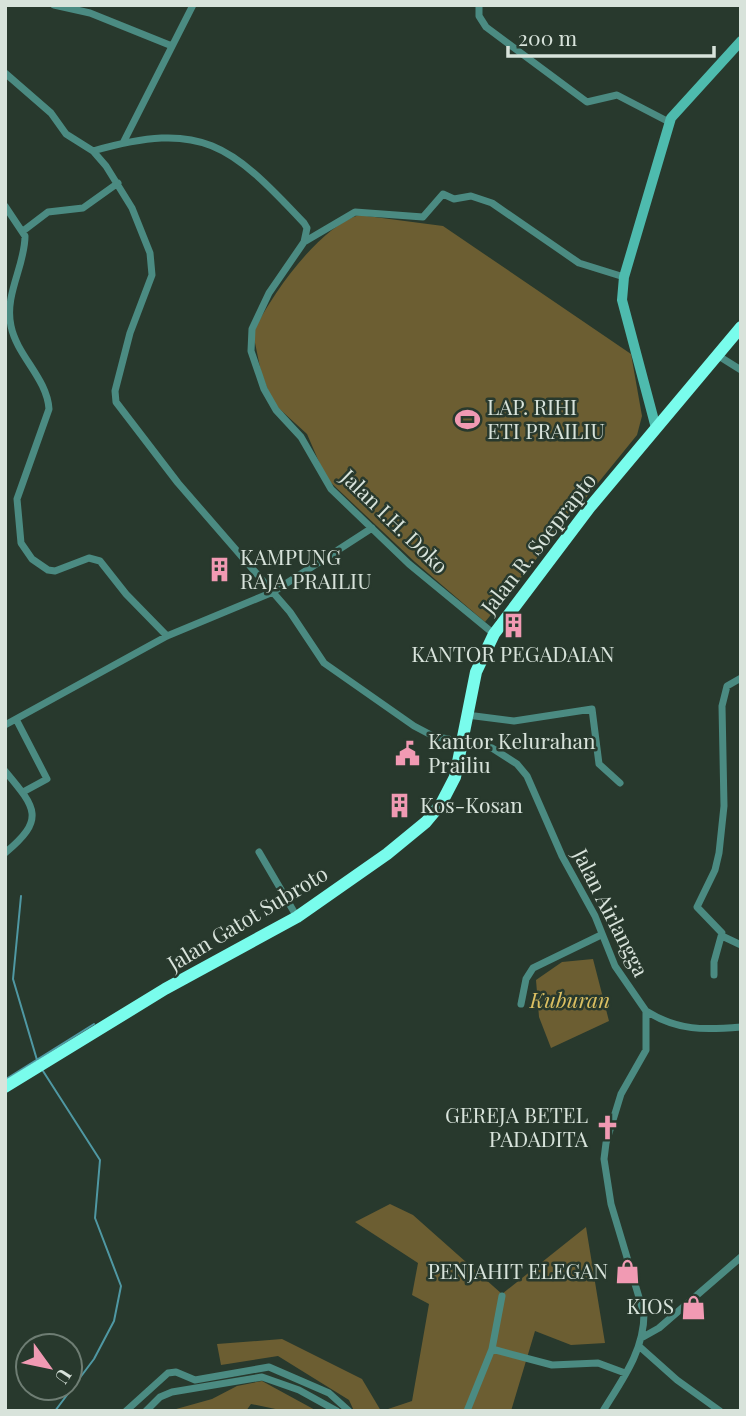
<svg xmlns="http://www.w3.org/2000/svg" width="746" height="1416" viewBox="0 0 746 1416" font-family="'Playfair Display',serif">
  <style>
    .green { fill: #6c5e32 }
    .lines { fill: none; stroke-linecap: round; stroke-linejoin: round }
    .stream { stroke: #4f98a3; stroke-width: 2 }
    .street { stroke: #4b8b82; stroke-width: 7 }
    .secondary { stroke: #4ebbae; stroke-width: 10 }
    .highway { stroke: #79fcec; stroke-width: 12 }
    .labels { text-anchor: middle; stroke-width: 5; stroke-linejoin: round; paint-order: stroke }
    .poi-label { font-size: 21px; fill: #d8e3db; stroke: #28392d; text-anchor: start }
    .street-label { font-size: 21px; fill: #d8e3db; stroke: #28392d }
    .park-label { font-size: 21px; font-style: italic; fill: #dcc062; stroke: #28392d }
  </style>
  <rect width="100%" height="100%" fill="#28392d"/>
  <path class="green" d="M359 215 443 226 631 354 642 416 637 435 485 622 415 562 326 478 307 434 273 403 261 372 253 333C271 295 318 228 359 215Z
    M593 959 609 1021 551 1048 539 1017 536 980 562 962Z
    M390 1204 413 1215 502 1294 586 1227 605 1343 571 1345 535 1331 511 1411H382L412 1401 429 1304 412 1295 418 1263 355 1222Z
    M282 1339 362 1379 381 1411H354L349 1400 278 1356 221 1365 217 1344Z
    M262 1381 317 1411H285L251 1404 246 1411H169L212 1399 237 1386Z"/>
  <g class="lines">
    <path class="stream" d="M21 896 13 979 37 1060
      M43 1071 100 1160 95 1218 121 1286 114 1321 94 1359 55 1411
      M6 1079 94 1024"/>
    <path class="street" d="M54 5 90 13 172 46
      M479 5V16L486 27 587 102 617 95 669 122
      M5 73 51 113 66 134 93 151 106 166 132 208 150 253 152 275 130 333 115 391 116 402 178 483 290 612 324 663 414 726 433 736 492 748 517 764 527 776 562 856 595 916 615 966 646 1011V1050L621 1094 606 1143 604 1159 611 1204 644 1314C644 1351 622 1380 603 1411
      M123 143 193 5
      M93 151C202 120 230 144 304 223L307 228 304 242 269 293 252 329 251 351 264 389 276 410 301 437 331 489 409 564 494 634
      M5 206 25 236C25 266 4 295 11 326 17 356 47 378 49 409L17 499 21 543 32 559 48 570 55 571 89 558 100 561 126 594 167 636
      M23 231 48 212 83 208 118 183
      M304 242 355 212 423 217 443 194 454 199 471 196 492 203 579 263 624 277
      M717 355 741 370
      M467 715 514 721 592 709 599 764 620 783
      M16 719 47 779 23 792
      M5 725 167 636 273 592 372 528
      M5 771C36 808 46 819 5 853
      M259 852 297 917
      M722 936 741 945
      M714 975V962L722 933 697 907 715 870 719 853 724 806 722 706 727 686 741 678
      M521 1004 526 979 533 968 601 935
      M646 1011C678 1031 704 1030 741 1027
      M643 1337 659 1328 741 1257
      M640 1347 677 1380 720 1411
      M492 1349 552 1365 598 1363 625 1373
      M126 1411 168 1373 176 1372 195 1380 269 1367 329 1393 349 1411
      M146 1411 160 1397 172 1392 262 1377 299 1390 337 1411
      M467 1411 492 1349 502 1296"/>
    <path class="secondary" d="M656 428 622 300 624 277 671 118 741 41"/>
    <path class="highway" d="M5 1087 165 989 297 917 387 854 426 822 441 804 455 777 476 672 494 634 590 507 741 327"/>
  </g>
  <defs>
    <symbol id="stadium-bare" viewBox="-9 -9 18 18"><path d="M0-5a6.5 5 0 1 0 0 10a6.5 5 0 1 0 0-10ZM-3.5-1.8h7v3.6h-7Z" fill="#f19ab3" stroke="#28392d" stroke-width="2.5" paint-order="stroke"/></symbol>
    <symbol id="building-bare" viewBox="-9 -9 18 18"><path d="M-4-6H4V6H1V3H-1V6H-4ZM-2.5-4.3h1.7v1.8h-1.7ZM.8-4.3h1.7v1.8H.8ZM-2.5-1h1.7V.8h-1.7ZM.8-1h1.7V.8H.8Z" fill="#f19ab3" stroke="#28392d" stroke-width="2.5" paint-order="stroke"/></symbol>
    <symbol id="civic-bare" viewBox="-9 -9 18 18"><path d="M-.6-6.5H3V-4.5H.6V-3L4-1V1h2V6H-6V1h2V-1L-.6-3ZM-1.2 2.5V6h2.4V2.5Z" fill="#f19ab3" stroke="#28392d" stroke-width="2.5" paint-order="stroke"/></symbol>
    <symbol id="church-bare" viewBox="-9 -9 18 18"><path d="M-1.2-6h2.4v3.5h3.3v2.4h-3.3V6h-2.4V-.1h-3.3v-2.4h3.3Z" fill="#f19ab3" stroke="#28392d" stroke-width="2.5" paint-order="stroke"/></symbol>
    <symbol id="shop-bare" viewBox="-9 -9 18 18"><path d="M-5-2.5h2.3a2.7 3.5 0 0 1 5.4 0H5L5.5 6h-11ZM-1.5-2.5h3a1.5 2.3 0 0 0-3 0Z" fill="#f19ab3" stroke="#28392d" stroke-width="2.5" paint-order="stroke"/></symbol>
  </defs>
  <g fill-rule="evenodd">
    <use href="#stadium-bare" x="450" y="402" width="35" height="35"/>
    <use href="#building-bare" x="202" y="552" width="35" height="35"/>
    <use href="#building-bare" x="496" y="608" width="35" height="35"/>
    <use href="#civic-bare" x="390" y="736" width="35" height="35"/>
    <use href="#building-bare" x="382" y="788" width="35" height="35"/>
    <use href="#church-bare" x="590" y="1110" width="35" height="35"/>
    <use href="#shop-bare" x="610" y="1254" width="35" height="35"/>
    <use href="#shop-bare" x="676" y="1290" width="35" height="35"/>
  </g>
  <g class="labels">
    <g class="poi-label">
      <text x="487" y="415">LAP. RIHI<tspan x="487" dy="24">ETI PRAILIU</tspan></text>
      <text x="240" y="565">KAMPUNG<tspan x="240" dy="24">RAJA PRAILIU</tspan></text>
      <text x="513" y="662" text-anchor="middle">KANTOR PEGADAIAN</text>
      <text x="428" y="749">Kantor Kelurahan<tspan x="428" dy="24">Prailiu</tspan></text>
      <text x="420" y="813">Kos-Kosan</text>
      <text x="588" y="1123" text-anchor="end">GEREJA BETEL<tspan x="588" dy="24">PADADITA</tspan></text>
      <text x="608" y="1279" text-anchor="end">PENJAHIT ELEGAN</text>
      <text x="674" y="1314" text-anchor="end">KIOS</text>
    </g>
    <g class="street-label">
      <text transform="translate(394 522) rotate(44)" y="7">Jalan I.H. Doko</text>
      <text transform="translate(539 544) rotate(-52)" y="7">Jalan R. Soeprapto</text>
      <text transform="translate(610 913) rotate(63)" y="7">Jalan Airlangga</text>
      <text transform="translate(248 919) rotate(-31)" y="7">Jalan Gatot Subroto</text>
    </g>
    <g class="park-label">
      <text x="570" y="1008">Kuburan</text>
    </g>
  </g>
  <rect width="746" height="1416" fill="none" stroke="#d8e3db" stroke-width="14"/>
  <g transform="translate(49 1367) rotate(123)"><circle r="33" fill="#28392d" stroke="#6e7d73" stroke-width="2"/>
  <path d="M0-5L12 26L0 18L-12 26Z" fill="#f19ab3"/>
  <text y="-10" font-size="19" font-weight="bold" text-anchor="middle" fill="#d8e3db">U</text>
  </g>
  <path d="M508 46v10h206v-10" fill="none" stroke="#d8e3db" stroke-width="3.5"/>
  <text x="518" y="46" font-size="21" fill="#d8e3db" stroke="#28392d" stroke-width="5" paint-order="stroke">200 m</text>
</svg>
